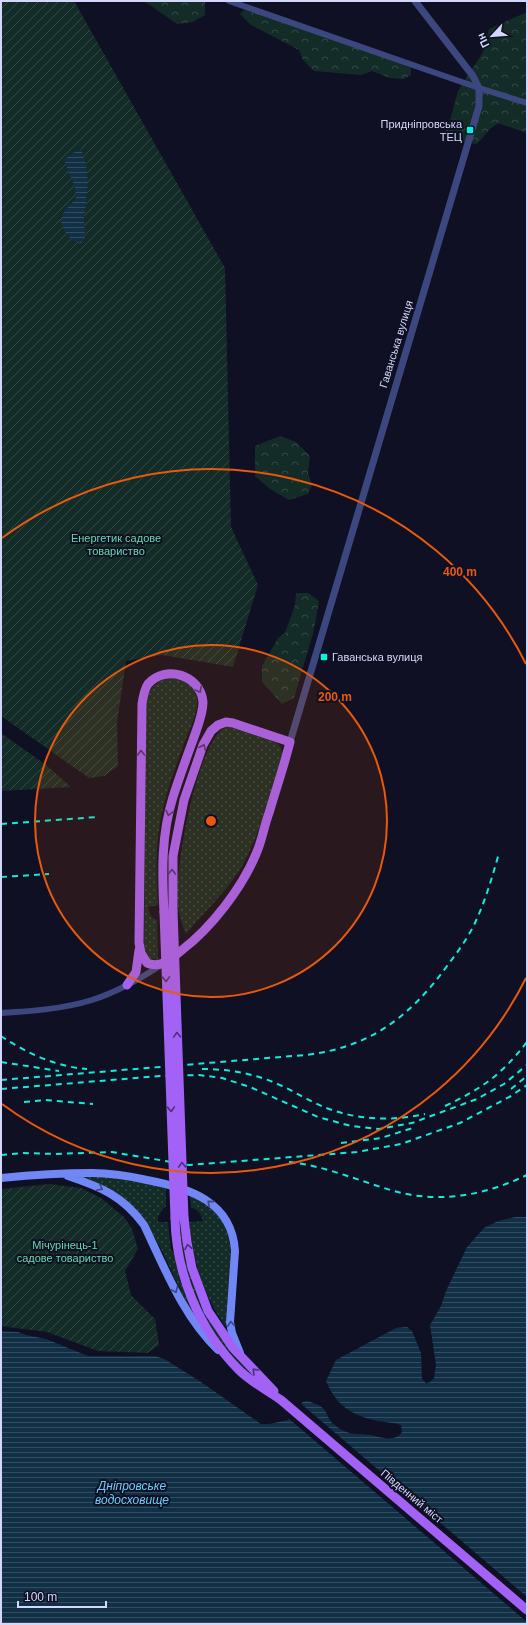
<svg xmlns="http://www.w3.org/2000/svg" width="528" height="1625" viewBox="0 0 528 1625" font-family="Helvetica,sans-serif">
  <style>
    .grass { fill: url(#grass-dots) }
    .forest { fill: url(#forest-crowns) }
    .garden { fill: url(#garden-furrows) }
    .water { fill: url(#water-rules) }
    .pier { fill: #0f1023 }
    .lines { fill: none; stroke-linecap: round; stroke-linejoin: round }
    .minor { stroke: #3d477f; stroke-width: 6 }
    .tertiary { stroke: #3d477f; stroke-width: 7 }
    .secondary { stroke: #7187f6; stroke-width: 8 }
    .primary { stroke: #a262f5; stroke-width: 9 }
    .rail { stroke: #0feed9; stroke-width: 2; stroke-dasharray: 6 5; stroke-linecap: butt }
    .primary-bridge { stroke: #a262f5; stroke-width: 9 }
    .oneway { stroke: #4a3177 }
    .oneway2 { stroke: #3b4682 }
    .ring { fill: none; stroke: #e8590c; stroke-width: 2 }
    .poi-dot { fill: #0feed9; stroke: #0f1023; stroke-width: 1.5 }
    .labels { text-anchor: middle; stroke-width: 4; stroke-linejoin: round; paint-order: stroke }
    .poi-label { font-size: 11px; fill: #d4d7fc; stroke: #0f1023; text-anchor: end }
    .street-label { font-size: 11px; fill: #d4d7fc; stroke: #0f1023 }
    .park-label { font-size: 11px; fill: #64d8a5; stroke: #0f1023 }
    .water-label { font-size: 12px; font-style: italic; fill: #68cff6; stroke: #0f1023 }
    .centre { fill: #e8590c; stroke: #0f1023; stroke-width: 2 }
    .ring-label { font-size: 12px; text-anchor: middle; font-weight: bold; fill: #e8590c; stroke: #0f1023; stroke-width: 4; stroke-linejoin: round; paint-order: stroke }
  </style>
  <defs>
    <pattern id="grass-dots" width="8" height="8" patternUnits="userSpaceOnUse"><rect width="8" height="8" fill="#132c27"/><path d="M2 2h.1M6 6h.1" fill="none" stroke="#344a47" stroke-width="1.8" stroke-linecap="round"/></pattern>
    <pattern id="forest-crowns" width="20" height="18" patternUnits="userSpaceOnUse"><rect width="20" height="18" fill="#132c27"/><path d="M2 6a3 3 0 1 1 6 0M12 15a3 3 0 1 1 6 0" fill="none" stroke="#344a47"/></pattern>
    <pattern id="garden-furrows" width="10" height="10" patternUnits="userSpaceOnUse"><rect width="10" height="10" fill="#132c27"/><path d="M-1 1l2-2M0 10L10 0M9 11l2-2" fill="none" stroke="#344a47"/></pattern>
    <pattern id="water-rules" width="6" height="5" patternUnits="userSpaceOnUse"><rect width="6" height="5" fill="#112f45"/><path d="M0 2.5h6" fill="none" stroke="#334c61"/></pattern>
  </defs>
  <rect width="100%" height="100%" fill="#0f1023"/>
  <path class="grass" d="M166 678C179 677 195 682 197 697 199 711 190 728 185 741 178 762 169 783 164 805 155 838 156 871 158 905L148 907 151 917 157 920 158 960 148 958 144 948 146 703C149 690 153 683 166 678Z
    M226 727C237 727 271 737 279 745 281 747 282 750 282 754 270 792 261 833 241 868 227 891 203 913 186 934 181 923 178 909 177 898 176 866 197 740 226 727Z
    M82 1176C111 1176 138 1181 166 1188V1207L163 1208 158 1217V1222H168L171 1251H173L180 1281 194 1315 184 1298 162 1251 145 1221 108 1189 96 1182Z
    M190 1195C234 1213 232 1240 229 1281 227 1296 227 1311 226 1327 203 1296 193 1260 189 1222L203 1221C201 1214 198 1209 191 1208Z
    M180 1227 190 1275 202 1306 262 1383C221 1356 190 1298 182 1251 181 1243 179 1234 180 1227Z"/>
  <path class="forest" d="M144 1H204L205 2V15L193 22 177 24Z
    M244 10H249L392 60 411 68V75L404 79 390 78 372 71 361 75 314 71 303 60 299 50 251 25 240 14Z
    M527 12V133L498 123 490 129 477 144 449 141 445 133 451 117 458 91 483 52 489 29Z
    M280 436 296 442 310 456 308 473 312 485 308 494 289 500 270 489 255 476V446Z
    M296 593H308L319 601 314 630 294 698 282 704 262 682V666L278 638 285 633 295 605Z"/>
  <path class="garden" d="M1 1H74L225 268 231 527 258 585 233 667 162 655 126 661 117 723 118 766 104 776 89 778 1 716Z
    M1 733 46 765 71 787 1 791Z
    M50 1184 81 1188 101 1198 124 1217 132 1229 138 1249 125 1271 131 1295 155 1319 159 1345 148 1353 98 1351 47 1332 1 1326V1189Z"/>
  <path class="water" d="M81 149 86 164 88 182 84 219 85 240 81 243C70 242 66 233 61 223L64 211 76 199 75 187 64 160 73 153Z
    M515 1217H527V1624H1V1331L18 1332 26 1335 46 1339 88 1356H156L166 1360 201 1382 261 1424H269L288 1420C292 1414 299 1401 307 1401 309 1401 311 1402 313 1403 330 1408 324 1417 336 1426 349 1436 356 1433 371 1435 381 1437 394 1443 402 1432L401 1425C391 1422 382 1422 373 1420 349 1414 335 1403 326 1381L336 1360 396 1328 407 1327 412 1331 421 1353 422 1379 426 1383 430 1382 434 1378 436 1365 430 1325 441 1306 446 1291 467 1247 484 1228 498 1221Z"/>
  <path class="pier" d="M299 1402 527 1597V1622L287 1417Z"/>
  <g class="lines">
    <path class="minor" d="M229 1 479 88 527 103
      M1 1013C32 1011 63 1009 92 1000 117 992 140 979 161 965"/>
    <path class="tertiary" d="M290 742 479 106V88L473 76 415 1"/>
    <path class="secondary" d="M68 1176C101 1187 123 1196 144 1225 165 1269 183 1316 218 1350
      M1 1178C31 1175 62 1173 92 1173 110 1173 129 1176 147 1180 189 1188 232 1201 235 1251L230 1322 232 1333 240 1353"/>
    <path class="primary" d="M164 912C162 873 161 835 173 797 179 778 186 759 193 740 197 728 203 715 203 702 201 675 165 664 148 684 144 690 143 697 142 704L139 943 141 953 147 963C161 969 172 958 182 950 211 928 242 888 256 854 262 841 264 826 269 813 276 789 284 766 290 742L233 723 226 722 218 725 211 731 203 745 184 800 173 856V911
      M127 985 136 972 139 950
      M175 1218C176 1274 199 1330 239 1370 251 1382 267 1390 281 1400L527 1610
      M184 1218 187 1242 192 1268 208 1311 233 1348 274 1391"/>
    <path class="rail" d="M1 824 97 817
      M1 877 49 874
      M1 1036C26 1053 57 1067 87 1069
      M1 1062 59 1071
      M202 1069C230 1069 257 1074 282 1086 299 1094 314 1104 332 1110 361 1120 394 1121 425 1114
      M1 1080 305 1055C369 1048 410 1017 447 966 457 953 467 939 474 925 485 902 492 878 499 853
      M1 1089 160 1076 199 1075 222 1078 250 1087 318 1117 351 1126 379 1129 412 1123 477 1099 504 1084 527 1065
      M511 1089 527 1076
      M24 1102 45 1100 93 1104
      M445 1106C483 1088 501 1075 527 1042
      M341 1143 381 1138 416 1127
      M1 1155 24 1153 55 1154 112 1152 189 1165 357 1152 401 1144 460 1123 511 1096 527 1085
      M289 1162C326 1166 359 1181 394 1191 440 1204 485 1195 527 1175"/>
    <path class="primary-bridge" d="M173 911 184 1218
      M164 912 175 1218"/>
  </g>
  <defs><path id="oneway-chevron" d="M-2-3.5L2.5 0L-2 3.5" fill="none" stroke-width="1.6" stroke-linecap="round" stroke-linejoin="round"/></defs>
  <g class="oneway">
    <use href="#oneway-chevron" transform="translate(199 690) rotate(62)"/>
    <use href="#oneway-chevron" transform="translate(203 747) rotate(-67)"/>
    <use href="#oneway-chevron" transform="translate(141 753) rotate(-90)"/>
    <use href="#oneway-chevron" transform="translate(169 813) rotate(103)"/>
    <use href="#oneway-chevron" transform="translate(172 872) rotate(-89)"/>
    <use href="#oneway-chevron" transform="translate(166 979) rotate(88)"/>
    <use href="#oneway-chevron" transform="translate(177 1035) rotate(-92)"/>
    <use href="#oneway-chevron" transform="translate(171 1109) rotate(88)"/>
    <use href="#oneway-chevron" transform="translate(182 1165) rotate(-92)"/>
    <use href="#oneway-chevron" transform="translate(188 1247) rotate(-99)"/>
    <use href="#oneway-chevron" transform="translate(255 1371) rotate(-135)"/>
  </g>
  <g class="oneway2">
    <use href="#oneway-chevron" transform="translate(100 1188) rotate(27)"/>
    <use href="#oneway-chevron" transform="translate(210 1203) rotate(-140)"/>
    <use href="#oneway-chevron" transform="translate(175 1290) rotate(64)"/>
    <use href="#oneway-chevron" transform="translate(231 1324) rotate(-95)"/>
  </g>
  <circle cx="211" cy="821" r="176" fill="#e8590c" fill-opacity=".12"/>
  <g class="ring">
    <circle cx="211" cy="821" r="176"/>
    <path d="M526 978A352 352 0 0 1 2 1104M2 538A352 352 0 0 1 526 664"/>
  </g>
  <g class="poi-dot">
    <rect x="466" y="126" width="8" height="8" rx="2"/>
    <rect x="320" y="653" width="8" height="8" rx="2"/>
  </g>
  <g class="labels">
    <g class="poi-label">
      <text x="462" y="128">Придніпровська<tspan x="462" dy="13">ТЕЦ</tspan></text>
      <text x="332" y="661" text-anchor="start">Гаванська вулиця</text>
    </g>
    <g class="street-label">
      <text transform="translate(396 344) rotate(-73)" y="4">Гаванська вулиця</text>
      <text transform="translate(412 1496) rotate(40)" y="4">Південний міст</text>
    </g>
    <g class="park-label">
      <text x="116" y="542">Енергетик садове<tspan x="116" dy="13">товариство</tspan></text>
      <text x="65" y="1249">Мічурінець-1<tspan x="65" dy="13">садове товариство</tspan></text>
    </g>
    <g class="water-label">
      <text x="132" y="1490">Дніпровське<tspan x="132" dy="14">водосховище</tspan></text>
    </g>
  </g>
  <circle cx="211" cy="821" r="6" class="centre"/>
  <g class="ring-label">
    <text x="460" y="576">400 m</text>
    <text x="335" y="701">200 m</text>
  </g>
  <rect width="528" height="1625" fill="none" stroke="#d4d7fc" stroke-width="4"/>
  <g transform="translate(492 36) rotate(244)" stroke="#0f1023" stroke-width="3" paint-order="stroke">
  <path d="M0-3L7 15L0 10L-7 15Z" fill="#d4d7fc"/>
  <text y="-6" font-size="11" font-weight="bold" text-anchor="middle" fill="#d4d7fc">Пн</text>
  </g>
  <path d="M18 1601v6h88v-6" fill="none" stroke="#d4d7fc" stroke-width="2"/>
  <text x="24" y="1601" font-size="12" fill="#d4d7fc" stroke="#0f1023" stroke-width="3" paint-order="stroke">100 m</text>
</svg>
